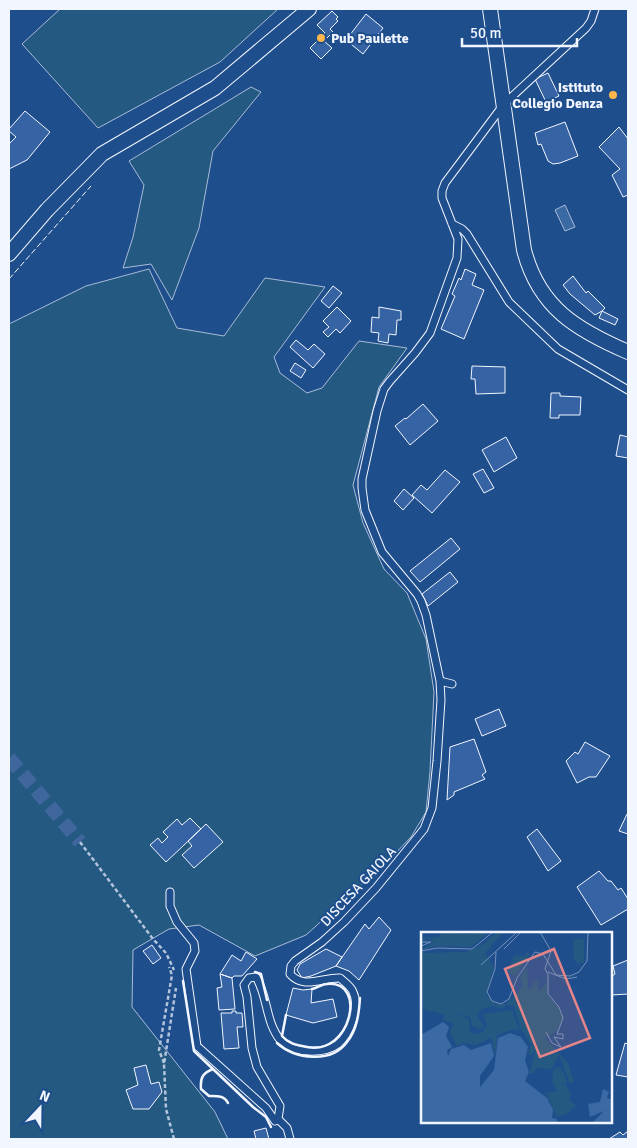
<svg xmlns="http://www.w3.org/2000/svg" width="637" height="1148" viewBox="0 0 637 1148" font-family="Signika,sans-serif">
  <style>
    .green { fill: #245a82; stroke: #a8bbd7 }
    .water { fill: #3b69a3; stroke: #a8bbd7 }
    .building { fill: #3563a3; stroke: #f2f6ff }
    .lines { fill: none; stroke-linecap: round; stroke-linejoin: round }
    .street-tunnel { stroke: #3f679d; stroke-width: 14; stroke-dasharray: 14 7; stroke-linecap: butt }
    .lane-casing { stroke: #f2f6ff; stroke-width: 9 }
    .street-casing { stroke: #f2f6ff; stroke-width: 16 }
    .path { stroke: #b3c4dc; stroke-width: 2.5; stroke-dasharray: 4 2.5; stroke-linecap: butt }
    .lane { stroke: #1f4e8c; stroke-width: 7 }
    .street { stroke: #1f4e8c; stroke-width: 14 }
    .fence { stroke: #f2f6ff; stroke-width: 1; stroke-dasharray: 6 2.5; stroke-linecap: butt }
    .wall { stroke: #f2f6ff; stroke-width: 2.5 }
    .poi-dot { fill: #ffb74d; stroke: #1f4e8c; stroke-width: 2 }
    .labels { text-anchor: middle; stroke-width: 4; stroke-linejoin: round; paint-order: stroke }
    .poi-label { font-size: 14px; font-weight: bold; fill: #f2f6ff; stroke: #1f4e8c; text-anchor: start }
    .street-label { font-size: 14px; fill: #f2f6ff; stroke: #1f4e8c }
    .inset-road { fill: none; stroke: #7391ba; stroke-width: 1 }
    .view { fill: #e38589; fill-opacity: 0.15; stroke: #e38589; stroke-width: 2.5 }
    .inset-edge { fill: none; stroke: #f2f6ff; stroke-width: 2.5 }
  </style>
  <rect width="100%" height="100%" fill="#1f4e8c"/>
  <path class="green" d="M60 9H278L220 62 98 128 22 44Z
    M251 87 261 92 213 151 199 228 172 300 151 264 123 268 133 237 144 185 129 161Z
    M149 269 177 328 224 336 265 278 325 287 274 357 280 373 307 393 322 388 359 341 407 348 379 387 353 485 363 523 384 569 407 593 426 639 434 692 430 771 426 812 411 837 389 860 306 935 255 956 199 925 169 929 133 950 132 1007 215 1112 228 1139H9V324L86 286Z"/>
  <path class="water" d="M565 205 575 227 565 231 555 210Z"/>
  <path class="building" d="M332 11 338 17 336 19 338 21 330 29 333 32 324 41 332 48 321 59 310 48 325 33 317 25Z
    M366 14 383 28 363 54 346 40Z
    M548 73 559 96 546 102 535 79Z
    M25 111 50 132 27 160 9 169V144L16 137 9 131V129Z
    M565 122 578 156 560 163 553 164 548 161 541 144 538 145 535 133Z
    M619 127 628 139V195L623 197 612 175 620 169 599 147Z
    M465 269 476 274 472 285 484 290 464 339 441 329 455 296 452 294 459 278 461 280Z
    M573 276 586 293 588 291 605 308 602 311 595 315 570 294 563 285Z
    M333 286 342 293 329 308 321 301Z
    M337 307 351 321 340 333 336 329 328 337 323 332 329 327 323 321Z
    M379 307 401 311V320H397L396 335 389 334 388 343 378 341 379 333 371 332 372 317 379 318Z
    M602 311 618 319 615 325 599 318Z
    M296 340 308 350 314 344 325 354 313 368 290 347Z
    M295 363 306 370 301 378 290 371Z
    M472 366 505 367V393L476 394 475 379H471Z
    M551 393H560V396L581 397 580 415H559V418H550Z
    M423 404 438 421 410 445 395 426 405 418 406 419Z
    M620 435 628 437V458L616 456Z
    M506 437 517 458 494 472 482 450Z
    M483 469 494 488 484 493 473 474Z
    M445 470 460 482 432 513 412 495 421 485 427 490Z
    M404 489 414 498 403 510 394 501Z
    M451 538 460 549 420 582 410 571Z
    M450 572 458 582 428 606 422 594Z
    M499 709 506 726 482 736 475 719Z
    M474 739 486 772 482 775 485 779 454 792V795L447 800 450 747Z
    M585 742 610 756 596 777H589L577 783 566 761 575 752 578 754Z
    M627 814H628V834L619 831Z
    M190 818 201 829 166 862 150 845 158 838 162 843 168 837 163 832 177 819 182 825Z
    M206 824 223 842 194 868 182 855 192 846 188 841Z
    M537 829 561 861 548 871 527 837Z
    M599 871 608 881H611L618 890 621 888 628 899V909L601 925 577 887Z
    M379 917 391 930 359 980 349 971 336 966 365 924 369 929Z
    M152 945 161 958 153 964 143 951Z
    M326 949 342 957 336 966 311 976 302 978 297 970 300 964Z
    M246 952 257 959 242 976H234L232 978 220 974 232 955 241 961Z
    M628 960V994L611 995V977L615 974 613 966Z
    M220 974 232 978 235 1009 219 1010 217 988 222 987Z
    M293 988 303 990 312 989 311 1003 333 999 337 1017 313 1023 286 1015Z
    M232 1011H236V1013H242L243 1027H237L239 1048 224 1049 221 1013H232Z
    M625 1043 628 1044V1077L616 1075Z
    M146 1065 151 1084 159 1082 162 1092 149 1109H133L126 1090 138 1085 134 1068Z
    M266 1128 269 1139H256L254 1131Z
    M628 1131V1139H609L620 1132 623 1135Z"/>
  <g class="lines">
    <path class="street-tunnel" d="M9 758 80 842"/>
    <defs>
      <path id="lane" d="M452 224 462 229 467 234 509 302 558 349 628 390
        M440 681 452 684
        M170 892V906L177 922 194 943 195 951 186 969 197 1046 266 1108 275 1121 278 1119 280 1106 257 1067 252 1048 247 997 244 985 249 978 256 977C268 996 265 1022 281 1041 292 1054 325 1054 338 1044 350 1034 360 1006 353 992 351 986 344 982 340 978 323 977 304 990 290 974L291 966 295 961 322 942 344 922 376 888 424 829 432 808 437 761 441 700 440 681 426 615 421 601 417 594 382 552 365 510 362 488V479L377 411 384 389 390 381 415 353 430 333 457 258 458 239 442 198V191L445 183 504 104 586 28 591 21 595 9
        M278 1119 287 1128 290 1139"/>
      <path id="street" d="M490 9 524 250C539 308 577 330 628 352
        M9 254 47 210 102 154 215 88 309 9"/>
    </defs>
    <use href="#lane" class="lane-casing"/>
    <use href="#street" class="street-casing"/>
    <path class="path" d="M80 842 153 939 166 953 174 970
      M164 1063 159 1050 172 975 169 967
      M174 1139 166 1109 164 1064 176 988"/>
    <use href="#lane" class="lane"/>
    <use href="#street" class="street"/>
    <path class="fence" d="M9 279 91 186"/>
    <path class="wall" d="M255 972 261 974 267 1000
      M183 981 194 1051 253 1107 266 1117 271 1127
      M286 1015 282 1036C289 1044 297 1045 307 1047 351 1056 368 980 327 984 322 984 317 988 312 989
      M277 1043C295 1059 331 1064 347 1042 357 1030 359 1013 360 998
      M213 1069C203 1073 200 1077 201 1089L209 1096C216 1096 224 1095 228 1103"/>
  </g>
  <g class="poi-dot">
    <circle cx="321" cy="38" r="5"/>
    <circle cx="613" cy="95" r="5"/>
  </g>
  <g class="labels">
    <g class="poi-label">
      <text x="331" y="43">Pub Paulette</text>
      <text x="603" y="92" text-anchor="end">Istituto<tspan x="603" dy="16">Collegio Denza</tspan></text>
    </g>
    <g class="street-label">
      <text transform="translate(358 886) rotate(-47)" y="5">DISCESA GAIOLA</text>
    </g>
  </g>
  <g transform="translate(421 932)">
    <rect width="191" height="191" fill="#1f4e8c"/>
    <path d="M23 0 44 2 69 0 49 15 17 14 0 18 12 11 9 7 0 9V6L17 5ZM76 0H82L64 22 73 35 65 63 76 72H85L102 54 99 45 106 36 107 57 111 56 113 50 118 49 116 56 119 58 126 51V63L136 73 142 86 136 99 124 106 147 131 153 149 149 152 138 123 131 137 115 136 113 141 108 142 115 116 111 123 107 122 110 112 99 96 93 74 85 73 81 77 72 74 59 78 57 85 64 95 60 97 51 94 49 85 36 82 48 87 49 100 55 102 62 100 66 94 62 82 91 78 97 95 100 99 92 97 76 103 75 123 70 106 55 113 43 111 36 114 29 101 32 91 21 88 24 83 2 77 0 21 45 20 61 13ZM163 7V31H156L153 27 152 8ZM106 20 109 22 95 44 87 40 93 23 104 24ZM136 135 141 137 138 140 142 139 146 151 141 153H145L150 162 148 167 155 174 144 183 135 184 125 161 136 159 131 149 132 139Z" fill="#245a82"/>
    <path d="M22 90 28 95 25 104 31 115 26 118 27 124 30 117 43 113 50 118 70 111 73 124 59 144V155L73 138 77 106 89 101 100 105 107 115 104 129 108 140 104 149 126 166 132 178 131 186 136 187V191H0V103ZM182 157 188 160 186 166 191 168V191H171L183 179 169 185 167 172 179 170Z" fill="#3b69a3"/>
    <path class="inset-road" d="M119 0 130 19 124 37 127 42V62L138 75 142 86 136 102H142V107L133 105 140 115 131 111 125 100M0 10H10L0 14M83 17 100 0M0 19 16 16 51 17 72 0M75 20 74 37 66 60 71 69 80 72 88 67 96 46 114 20 122 22 135 43 149 44 158 40 166 29 167 0M60 33 96 0M127 40 145 47 156 45"/>
    <path class="view" d="M133 17 169 106 119 125 84 37Z"/>
    <rect width="191" height="191" class="inset-edge"/>
  </g>
  <rect width="637" height="1148" fill="none" stroke="#f2f6ff" stroke-width="20"/>
  <g transform="translate(40 1108) rotate(22)" stroke="#1f4e8c" stroke-width="4" paint-order="stroke">
  <path d="M0-4L9 19L0 12L-9 19Z" fill="#f2f6ff"/>
  <text y="-8" font-size="14" font-weight="bold" text-anchor="middle" fill="#f2f6ff">N</text>
  </g>
  <path d="M462 38v8h115v-8" fill="none" stroke="#f2f6ff" stroke-width="2.5"/>
  <text x="470" y="38" font-size="15" fill="#f2f6ff" stroke="#1f4e8c" stroke-width="4" paint-order="stroke">50 m</text>
</svg>
